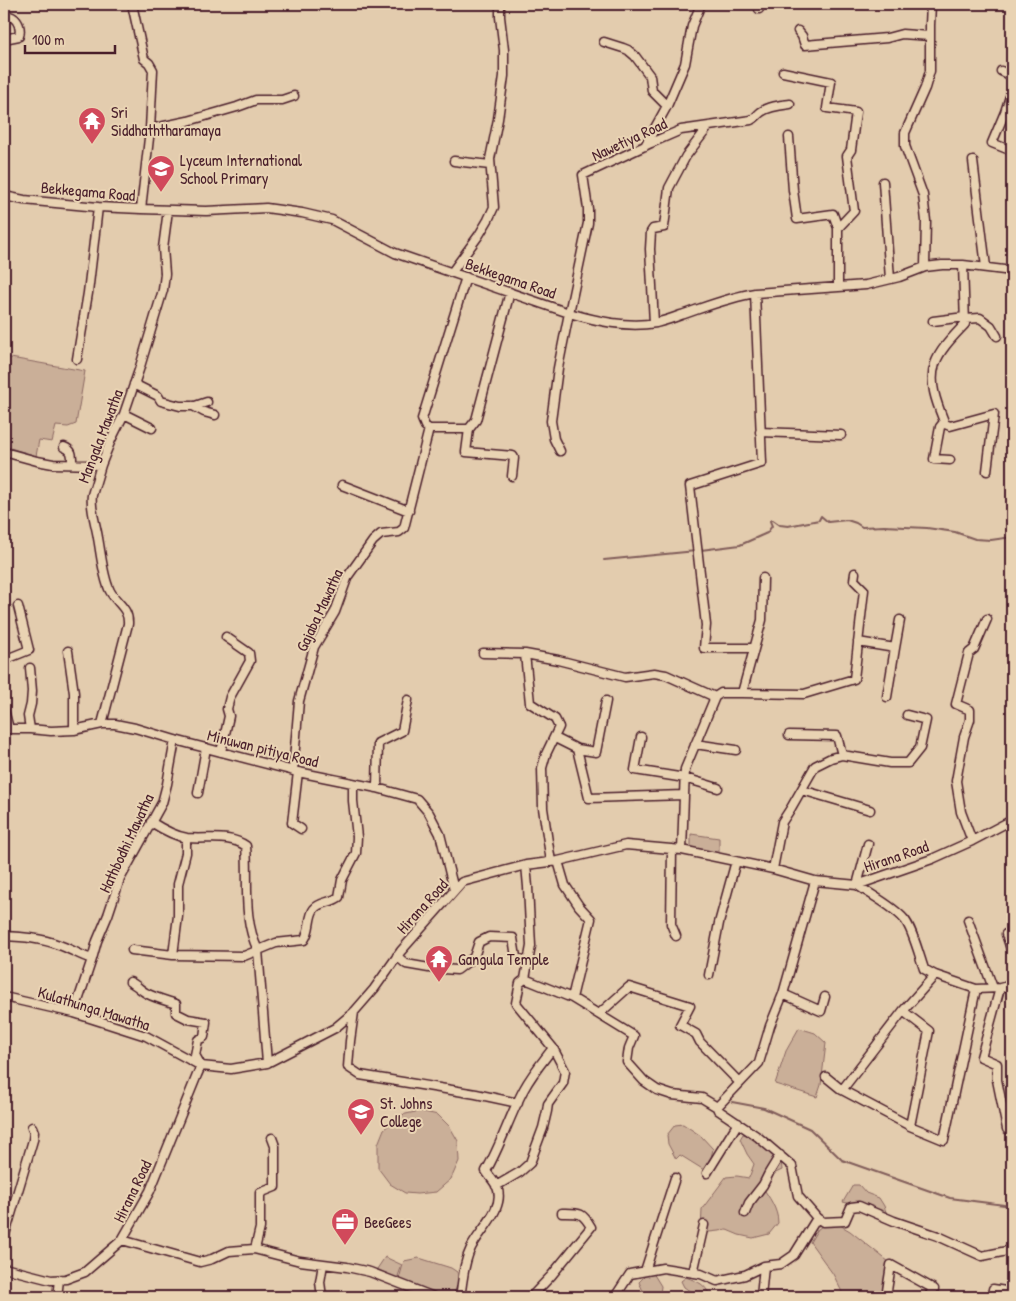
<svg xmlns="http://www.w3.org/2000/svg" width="1016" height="1301" viewBox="0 0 1016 1301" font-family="'Patrick Hand',sans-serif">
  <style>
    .green { fill: #caaf98; stroke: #8a6762 }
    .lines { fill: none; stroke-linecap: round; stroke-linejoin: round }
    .stream { stroke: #815d5a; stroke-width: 2 }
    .minor-casing { stroke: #4a1f2b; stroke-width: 11 }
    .minor { stroke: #e9d3b3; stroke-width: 8 }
    .labels { text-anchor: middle; stroke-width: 4; stroke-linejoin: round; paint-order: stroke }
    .poi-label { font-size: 16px; fill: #4a1f2b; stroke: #e9d3b3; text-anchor: start }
    .street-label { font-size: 16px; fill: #4a1f2b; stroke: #e9d3b3 }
  </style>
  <rect width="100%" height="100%" fill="#e3ccae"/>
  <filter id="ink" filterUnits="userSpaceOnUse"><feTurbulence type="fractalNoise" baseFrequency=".02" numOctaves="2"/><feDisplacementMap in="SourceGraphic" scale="10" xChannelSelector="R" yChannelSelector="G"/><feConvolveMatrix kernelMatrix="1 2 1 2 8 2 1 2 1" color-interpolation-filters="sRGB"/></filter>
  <g filter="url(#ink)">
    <path class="green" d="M5 357 85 371 76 424 68 427 56 426 52 442 39 440 36 456 4 446V364Z
      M691 834 719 838V854L694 850 691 847Z
      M799 1028 815 1033 826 1043 821 1085 817 1097 775 1084 786 1051Z
      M420 1111 438 1115 450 1127 458 1141 459 1161 451 1179 436 1192 417 1194 405 1193 390 1184 378 1168V1144L384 1129 401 1115Z
      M683 1124 701 1136 713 1149 710 1162 704 1170 680 1155 676 1159 668 1144 667 1135 675 1125Z
      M743 1134 751 1136 781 1160 782 1170 767 1177 761 1185C769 1197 778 1209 778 1223L769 1234 753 1238 739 1235 727 1230 701 1233 702 1209 726 1177 737 1176 749 1178 754 1164 747 1154 740 1139Z
      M853 1185H859L866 1193 879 1198 884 1206 887 1215 856 1205 843 1202Z
      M831 1220 850 1231 889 1262 884 1280 881 1297H840L842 1292 833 1274 810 1242 818 1229Z
      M385 1257 402 1265 397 1279 377 1269Z
      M419 1258 451 1268 457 1272 459 1280 453 1297H441L424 1289 399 1279 404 1261Z
      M653 1273 661 1286 660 1295 655 1296 643 1291 639 1282 645 1276Z
      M686 1277C700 1283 704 1283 711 1297H698L684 1287 681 1281Z"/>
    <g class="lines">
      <path class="stream" d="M701 550 740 545 767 533 772 526 770 521 773 520 780 525 788 526 819 520 821 516 828 522 847 520 856 523 862 527 884 526 927 528 955 532 975 539 991 540 1012 537
        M604 560 696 551
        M732 1102 764 1108 810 1129 842 1160 950 1198 1012 1206"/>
      <defs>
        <path id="minor" d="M132 4 144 59 149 63 153 70 150 129 141 209
          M759 9 760 4
          M4 16C15 14 22 25 19 36L4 39
          M798 31 802 36 805 45 887 38 902 34 930 36
          M604 42 623 48 628 50 635 56 650 76 652 91 667 106
          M1001 71 1012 76
          M783 72 831 82 827 108 856 112 851 150 847 156 854 211 838 228V287
          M1012 90 1005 112 992 143 1012 151
          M150 129 188 121 237 107 256 100H282L294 96
          M789 137 793 190 797 219 833 214 838 228
          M645 146 667 106 685 64 692 26 701 4
          M454 161 490 165
          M973 161 986 267
          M883 182 890 279
          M4 196 24 200 98 207 141 209 206 211 266 208 302 213 332 220 395 253 569 313C597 321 626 328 656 323 664 321 673 318 681 315 705 307 730 297 755 293L866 285 899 277 925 267 942 265H963L1012 271
          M963 265 965 324C954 336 940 349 935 364 928 384 938 406 945 424L950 426 994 414 987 471
          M925 267 926 221 923 195 905 146V133L925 88 930 71V25L931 4
          M452 272 479 235 488 220 494 207 490 159 498 119 504 76V50L500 17V4
          M466 277 422 419 425 426 429 429H469
          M510 292 476 420 469 429 466 452 513 456 514 458 512 476
          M965 319 980 318 991 326 997 336
          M933 321 965 317
          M654 323 650 249 651 232 653 229 664 227 669 188 686 156 709 126
          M77 359 88 293 98 207
          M134 384 158 396 161 401 180 406H195L207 402
          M193 406 204 412 215 415
          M124 414 152 428
          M944 422 940 427 934 459 950 460
          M760 432 841 435
          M64 447C73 450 72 456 72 464
          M560 451 554 439 551 421 558 368 569 313 588 223V209L583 175 651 143 681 130 751 120C756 118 757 115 761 112 769 106 781 105 790 104
          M4 452 37 461 53 464 101 465
          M342 485 409 511
          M858 642 895 648 887 697
          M754 648H704L706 625 690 486 762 463 755 293
          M895 648 900 620
          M68 651 74 693V730
          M483 653 525 654
          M4 660 29 650 18 606
          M30 668 32 691 31 704 28 716 30 729
          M742 693 804 694 854 679 864 590 854 580 855 573
          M4 710 9 729
          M102 724 128 624C129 608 117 604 110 591 103 577 101 554 98 538 96 524 90 509 92 495L101 465 111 440 124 414 139 370 163 290 165 274 163 248 168 210
          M4 731 9 729H30L51 731 74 730 102 724H115L135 728 175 740 298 772 377 788 417 799 429 813 440 834 454 890
          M789 735 837 736 842 755
          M641 737 635 770 685 778 718 788
          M555 738 577 749 596 752 606 701
          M695 744 736 750
          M577 749 589 798 684 795
          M221 752 229 716 227 709 230 697 250 661 249 653 226 637
          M293 771 299 701 314 647 335 612 348 576 373 541 381 534 399 532 404 528 429 429
          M298 772 292 823 301 829
          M377 788 378 743 402 731 408 700
          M802 790 870 810
          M198 793 206 748
          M151 822C162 829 174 836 187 838 207 840 230 834 246 846 249 881 242 918 258 950L267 1063
          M972 841 961 812 956 781 964 737 970 720V710L956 704 969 653 974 649 987 619
          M868 844 857 885C871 895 893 906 904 919 912 927 920 958 924 969L935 975 976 989 1000 988 1012 985
          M672 849 671 924 676 936
          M682 850 685 769 715 697 721 693H742L762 620 763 578
          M558 861 565 885 579 906 591 919 572 998 634 1036 629 1048 627 1062 644 1081 657 1090 672 1095 702 1098 717 1107 759 1063 770 1026 783 994 815 881
          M551 862 543 808 542 768 546 754 559 727 555 719 530 703 525 654 558 660 625 677 654 673 666 675 715 697
          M773 869 782 822 791 808 815 766 831 758 842 755 890 763H908L920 748 926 720 907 715
          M968 920 993 988
          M1006 934 1012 952
          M4 936C23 937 41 938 59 945 71 949 81 956 92 959
          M132 950 173 955 244 956 276 943 304 940C311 931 308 917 314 909 319 902 331 903 339 897L342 880 356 853 357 837 353 801V783
          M173 955 178 916V884L186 853V838
          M397 956 406 964 429 968 457 970 474 957 479 942 489 937 513 938 516 957 528 962
          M709 975 719 923 736 861
          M935 975 903 1011 842 1090 910 1126 944 1140 976 989
          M525 979 531 946 528 887 526 865
          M130 982C137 985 141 991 148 994 156 998 167 1001 176 1004V1013L188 1019 206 1022 204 1037 198 1040 195 1055 200 1064
          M1000 988 981 1057 997 1064V1080L1007 1129
          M783 994 821 1011 825 997
          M4 997 74 1013 146 1036 201 1066
          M903 1011 929 1031 910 1126
          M354 1012 350 1041 348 1067 360 1075 476 1094 518 1103
          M74 1013 92 959 97 941 108 915 120 879 162 803 167 784 175 740
          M599 1014 629 987 690 1006 680 1025 696 1034 700 1042 740 1083
          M826 1077 842 1090
          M717 1107 718 1110 758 1137 792 1166 798 1196 817 1218 823 1222 845 1221 851 1207 859 1206 894 1221 938 1236 982 1256 1012 1250
          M707 1173 738 1123
          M496 1186 520 1172 530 1163 543 1128 547 1111 548 1104 563 1083 565 1071 553 1048 516 1003 520 983 525 979 572 998
          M745 1213 749 1203 763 1185 769 1173 780 1155
          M4 1238 33 1140 34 1132 32 1127
          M122 1240 200 1262 212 1259 229 1251 254 1249 300 1261 347 1267 370 1272 434 1297
          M255 1249 260 1228V1193L275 1187V1146L272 1138
          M4 1268 51 1280 66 1279 85 1272 122 1240 150 1191 197 1075 201 1066 231 1069 267 1063 335 1028 354 1012 374 989 401 951 462 882 526 865 558 861 626 845 682 850 773 869 815 881 857 885 932 859 972 841 1012 820
          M645 1271 675 1178
          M693 1273 704 1225
          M993 1289 1012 1292
          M57 1297 59 1280
          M322 1297 320 1282 323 1264
          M460 1297C463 1281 463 1264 471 1248 479 1231 506 1208 497 1187 494 1181 489 1176 486 1171 501 1145 510 1115 524 1089 532 1074 543 1061 553 1048
          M531 1297 551 1276 591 1227C582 1212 580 1213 562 1213
          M615 1297 630 1274 663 1268 701 1274 717 1281 745 1275 764 1266 781 1264 794 1255 817 1218
          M761 1297 764 1266
          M886 1297 891 1265 934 1289 928 1297"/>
      </defs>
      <use href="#minor" class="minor-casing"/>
      <use href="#minor" class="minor"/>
    </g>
  </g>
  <defs>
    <symbol id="temple-pin" viewBox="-11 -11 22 30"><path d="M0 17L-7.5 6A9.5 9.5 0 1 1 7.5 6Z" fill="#d1495b" stroke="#e9d3b3"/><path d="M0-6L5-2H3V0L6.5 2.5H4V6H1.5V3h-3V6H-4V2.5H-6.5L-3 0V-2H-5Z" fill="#fff"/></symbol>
    <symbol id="school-pin" viewBox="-11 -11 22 30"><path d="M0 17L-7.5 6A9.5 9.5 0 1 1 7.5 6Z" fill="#d1495b" stroke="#e9d3b3"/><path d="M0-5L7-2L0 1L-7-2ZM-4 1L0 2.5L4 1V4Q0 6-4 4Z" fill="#fff"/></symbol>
    <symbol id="office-pin" viewBox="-11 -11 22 30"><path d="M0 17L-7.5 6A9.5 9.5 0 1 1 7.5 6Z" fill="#d1495b" stroke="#e9d3b3"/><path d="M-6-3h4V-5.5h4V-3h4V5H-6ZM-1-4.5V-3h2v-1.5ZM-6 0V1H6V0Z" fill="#fff"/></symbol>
  </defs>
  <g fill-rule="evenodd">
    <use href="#temple-pin" x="76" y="105" width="32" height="43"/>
    <use href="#school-pin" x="145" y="153" width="32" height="43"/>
    <use href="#temple-pin" x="423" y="943" width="32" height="43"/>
    <use href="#school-pin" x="345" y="1096" width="32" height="43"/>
    <use href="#office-pin" x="329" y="1206" width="32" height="43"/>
  </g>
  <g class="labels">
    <g class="poi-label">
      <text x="111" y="118">Sri<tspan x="111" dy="18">Siddhaththaramaya</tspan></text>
      <text x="180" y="166">Lyceum International<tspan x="180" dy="18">School Primary</tspan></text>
      <text x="458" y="965">Gangula Temple</text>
      <text x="380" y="1109">St. Johns<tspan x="380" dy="18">College</tspan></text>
      <text x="364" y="1228">BeeGees</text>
    </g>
    <g class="street-label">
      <text transform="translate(629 139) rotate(-25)" y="6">Nawetiya Road</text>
      <text transform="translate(88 191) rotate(5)" y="6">Bekkegama Road</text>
      <text transform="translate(511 278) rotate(19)" y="6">Bekkegama Road</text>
      <text transform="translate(100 436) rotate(-69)" y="6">Mangala Mawatha</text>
      <text transform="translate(319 610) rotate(-65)" y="6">Gajaba Mawatha</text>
      <text transform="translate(263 748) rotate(14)" y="6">Minuwan pitiya Road</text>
      <text transform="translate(126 843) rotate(-65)" y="6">Hathbodhi Mawatha</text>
      <text transform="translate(896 856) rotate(-19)" y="6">Hirana Road</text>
      <text transform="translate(422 906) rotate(-48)" y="6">Hirana Road</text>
      <text transform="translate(94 1008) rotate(17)" y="6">Kulathunga Mawatha</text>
      <text transform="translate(132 1191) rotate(-64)" y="6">Hirana Road</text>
    </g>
  </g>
  <rect width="1016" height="1301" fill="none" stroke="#e9d3b3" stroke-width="20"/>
  <rect x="10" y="10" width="996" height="1281" fill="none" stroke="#4a1f2b" stroke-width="2" filter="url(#ink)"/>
  <path d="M25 45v8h90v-8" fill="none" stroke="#4a1f2b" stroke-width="2.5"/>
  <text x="32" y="45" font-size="15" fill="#4a1f2b" stroke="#e9d3b3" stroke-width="4" paint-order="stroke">100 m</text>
</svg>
